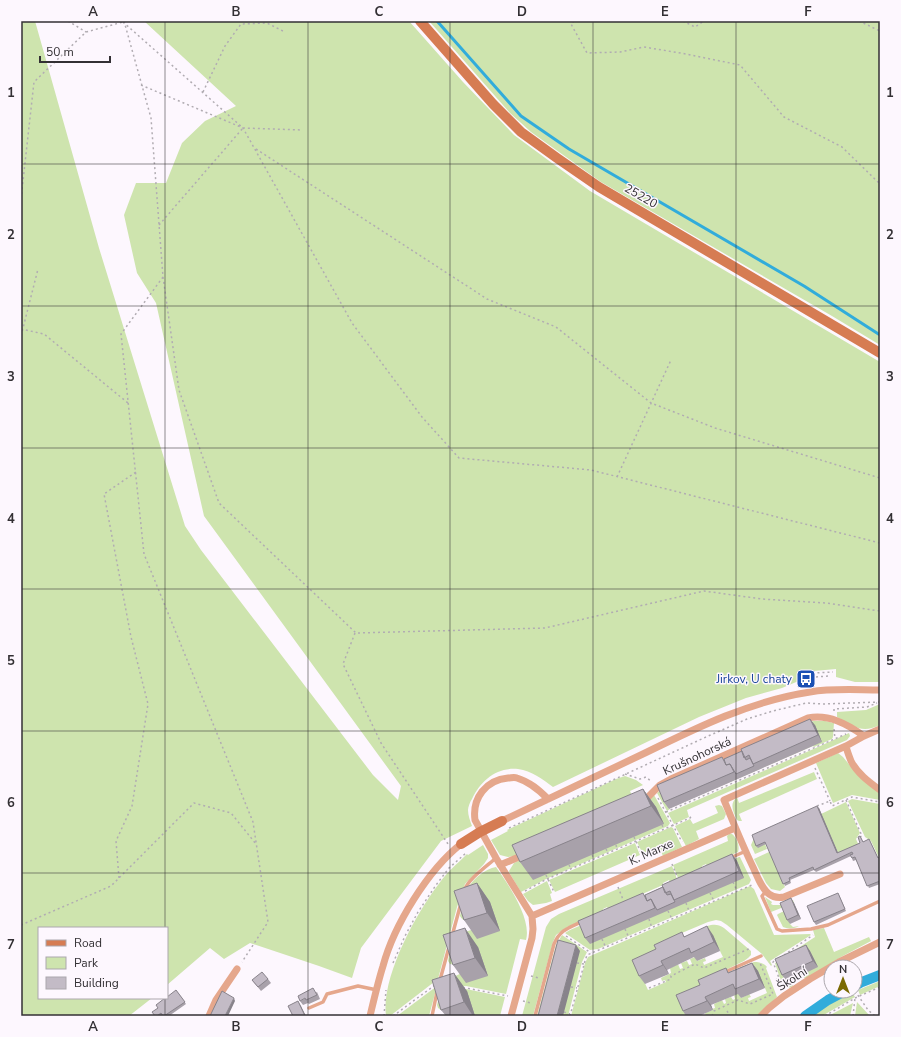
<svg xmlns="http://www.w3.org/2000/svg" width="901" height="1037" viewBox="0 0 901 1037" font-family="'Nunito Sans',sans-serif">
  <style>
    .green { fill: #cee4ae }
    .lines { fill: none; stroke-linecap: round; stroke-linejoin: round }
    .stream { stroke: #31acdb; stroke-width: 3 }
    .canal { stroke: #31acdb; stroke-width: 10 }
    .path { stroke: #b1acb2; stroke-width: 1.5; stroke-dasharray: 2 3; stroke-linecap: butt }
    .lane { stroke: #e5a78c; stroke-width: 3.5 }
    .street { stroke: #e5a78c; stroke-width: 7 }
    .secondary { stroke: #d67c53; stroke-width: 10 }
    .secondary-bridge { stroke: #d67c53; stroke-width: 10 }
    .wall { fill: #a8a1aa }
    .shaded-wall { fill: #88838b }
    .building { fill: #c3bbc6; stroke: #88838b }
    .grid { fill: none; stroke: #333034; stroke-width: 1; stroke-opacity: 0.55 }
    .labels { text-anchor: middle; stroke-width: 3; stroke-linejoin: round; paint-order: stroke }
    .street-label { font-size: 12px; fill: #333034; stroke: #fdf7fe }
    .transit-label { font-size: 12px; fill: #164399; stroke: #fdf7fe; text-anchor: end }
    .neatline { fill: none; stroke: #333034; stroke-width: 1.5 }
    .grid-label { font-size: 13px; text-anchor: middle; font-weight: bold; fill: #333034 }
  </style>
  <rect width="100%" height="100%" fill="#fdf7fe"/>
  <path class="green" d="M21 21H35L99 248 185 526 201 550 373 775 398 800 401 786 204 516 156 303 137 273 124 215 136 183H166L182 143 205 121 236 106 144 21H409L463 82 514 135 590 191 880 362V682H855L836 677V669L814 671 799 673 801 680 782 688 746 698 699 717 553 787C542 779 532 771 518 769 497 767 481 780 472 799 470 802 468 807 468 810 468 815 470 821 472 826L441 841 361 948 352 978 319 966 250 943 224 959 210 948 167 985V928H39V998H152L129 1016H21Z
    M429 21H880V345L832 316 601 182 531 132 510 113Z
    M880 704V725C861 734 854 726 837 717V712L866 710Z
    M814 721H825L834 723 833 737 832 739 814 747 813 746 822 742 668 809H670L667 811 657 793 669 783 809 722Z
    M849 733 850 736 847 740 687 810 689 817 674 824 668 813 809 751Z
    M838 753 843 757 857 774 880 793V800L852 795 833 803 816 763Z
    M814 772 817 779 739 814 742 821H739L737 820C733 811 729 804 737 797L739 803Z
    M625 776 636 780 643 785 630 791 633 798 646 792 645 796 514 856 508 857 500 855 491 840 508 831 507 830 616 779Z
    M654 795 670 823 668 826 546 879 521 892 510 874 509 871 514 863Z
    M852 799 880 804V860L871 841 865 837 848 801Z
    M846 802 860 833 856 839 859 846 839 855 821 814Z
    M719 805 722 806 726 814 724 819 696 831 699 839 686 846 675 826 690 819 693 824 718 813 715 806Z
    M671 827 673 828 682 847 663 856 659 847 643 854 637 842Z
    M729 834H732C737 838 740 846 738 852L707 866 706 864 702 866V868L678 878 673 865 728 841 727 836Z
    M754 838 765 844 767 849 755 854 751 845Z
    M635 843 640 855 555 892 549 880Z
    M483 845 488 854V858L484 864 465 884 457 907 438 979 390 1016H386C381 978 415 915 438 885 446 873 457 864 467 854L468 855Z
    M769 852 785 887 780 891 771 889 766 883 754 859Z
    M739 857H740L751 880 749 884 598 949 590 950 565 933 570 930Z
    M672 866 677 879 670 882 669 880 663 883V885L608 909 607 907 603 909V911L567 927 556 935 553 942 533 1016H522L546 927 551 919 559 914Z
    M496 867C508 884 532 919 526 940L520 939 506 994 466 986 441 990 453 977 462 973 457 965 450 964 448 961C453 940 452 936 474 929L468 921C464 920 462 920 460 916 462 907 464 897 468 888 474 878 485 869 496 867Z
    M547 881 552 893 550 894 552 901 546 903 533 905 528 901 523 894Z
    M750 886 754 889 774 935 810 934 811 935 770 961 772 965 771 966 762 954 727 925 721 921 716 920 708 922 670 938 638 968 648 990 666 982 665 980 662 981 661 978 671 973 670 968 678 964 680 969 683 968 681 963 687 961 689 965 692 964 690 959 695 957 697 961 705 958 706 961 703 962 704 965 723 957 720 951 707 926C714 924 718 924 724 928L751 951V955L748 958 744 961 715 975 687 1016H571L585 963 588 957Z
    M765 897 772 902 771 904 773 905H780V903L793 900 794 903 771 912Z
    M784 911 790 924 793 927 799 926C795 929 787 929 783 927L777 915 778 914Z
    M824 928 834 952 869 937 871 941 841 957 807 978H804L803 973 786 982 790 980 793 986C789 989 785 987 782 985L775 963 815 937 813 930 817 929Z
    M562 935 587 952 582 962 568 1016H537L556 945Z
    M754 962C759 962 764 963 767 967L766 968 777 997 757 1016H706L705 1013 713 1010 712 1009 715 1008 714 1004 722 1000 724 1004 726 1003 725 999 731 997 733 1000 735 999 734 995 739 993 741 998 749 994 751 997 748 998 749 1001 767 993 765 988 739 970 741 967Z
    M880 981V986L860 995 858 990Z
    M437 986 429 1016H397Z
    M466 989 505 997 500 1016H475L441 1010 438 1008 437 1005 440 994Z
    M852 992 855 997 822 1016H813L826 1006Z
    M857 1002 870 1016H855Z
    M853 1003 850 1016H829L832 1014Z"/>
  <g class="lines">
    <path class="stream" d="M437 21 521 116 569 149 804 286 880 335"/>
    <path class="canal" d="M855 986 862 982 880 975
      M805 1016 828 1000 845 991"/>
    <path class="path" d="M68 21 86 32
      M124 21 151 118 163 277 179 390 219 503 356 633 545 628 704 591 762 599 826 603 880 611
      M574 21 571 24 587 53 620 52 644 47 686 54 740 65 784 117 842 147 880 184
      M683 21 695 27 704 21
      M859 21 880 31
      M123 22 243 128 302 130
      M141 85 243 128 352 323 422 417 459 458 591 470 880 543
      M203 92 225 46 241 24 267 23 283 31
      M256 149 487 299 556 327 651 403 715 428 880 478
      M21 199 34 82 86 32 123 22
      M159 225 243 128
      M163 277 121 334 144 554 253 822 268 922 242 962
      M21 329 44 334 128 403
      M21 336 38 269
      M617 477 671 360
      M355 633 343 664 381 743 448 844
      M828 676 804 678V676L814 673 833 672
      M834 711V709L867 707 877 703
      M834 729 835 739
      M815 768 830 801
      M625 774 640 779 646 777 652 782
      M658 798 682 842
      M846 800 862 836 860 837
      M817 806 830 801 832 806 852 797 880 802
      M666 812 846 734
      M662 825 664 829
      M509 828 706 737 747 719 773 711 806 703 823 704 880 702
      M634 837 642 855
      M616 845 617 849
      M606 849 608 853
      M592 855 594 859
      M672 864 678 879
      M569 865 571 869
      M546 875 554 892
      M119 878 116 841 132 806 148 704 131 637 104 494 136 472
      M733 882 737 891
      M618 887 624 902
      M525 891 547 879 690 818 692 815
      M710 893 714 901
      M686 903 689 911
      M668 911 672 919
      M649 919 652 928
      M21 925 111 886 194 803 231 813 256 844
      M625 929 629 938
      M566 936 591 953
      M602 939 606 948
      M784 955 813 935
      M393 963 405 936 418 912 436 885 449 868 466 853
      M577 963 584 964
      M531 976 539 978
      M776 980 779 978 773 962 777 959
      M571 987 577 988
      M463 988H466L508 996
      M649 988 671 979V976L695 964 704 968 751 948
      M855 991 868 1010 875 1016
      M523 1001 531 1003
      M727 1011 730 1016
      M564 1012 570 1014
      M384 1016 386 990
      M393 1016 435 985
      M570 1016 585 961 587 955 752 885
      M712 1016 714 1011 738 1000 750 1004 773 994 760 963
      M825 1016 855 998 880 987
      M853 1016 855 998"/>
    <path class="lane" d="M730 858 746 851
      M464 891C468 879 487 866 496 858
      M766 891 762 896 777 929 782 931 811 929 828 925 880 901
      M452 936 461 903
      M725 972 761 956
      M440 980 449 947
      M309 1008 323 1002 327 994 358 986 377 990
      M432 1016 437 992
      M535 1016 554 944C560 930 568 928 581 922"/>
    <path class="street" d="M880 729 864 736 846 746C847 751 849 756 851 761 857 773 869 782 880 790
      M643 802 660 785 671 779 808 718C829 714 847 724 864 736
      M502 821C550 798 597 776 645 753 698 727 751 701 810 692 833 688 857 690 880 690
      M500 865 526 854
      M840 874 784 897C779 898 774 898 769 894 761 888 757 875 752 865 742 844 733 822 724 800L846 746
      M532 916 735 828
      M209 1016 216 1000 237 969
      M370 1016C374 999 378 982 383 966 394 925 428 870 461 844
      M511 1016 532 938 533 929 532 916 496 858 475 820C472 798 486 780 508 778 511 778 514 777 517 778 530 782 539 790 548 799
      M761 1016 769 1008 784 996 810 979 839 962 880 942"/>
    <path class="secondary" d="M420 21 493 104 521 132 557 158 599 187 880 353"/>
    <path class="secondary-bridge" d="M461 844 480 832 502 821"/>
  </g>
  <path class="wall" d="M815 725 822 742 669 809 664 802 724 759Z
    M643 789 656 807 664 824 533 880 520 862Z
    M819 808 838 853 860 843V836L863 842 869 839 878 858 880 857V884L869 888 856 860 853 861 851 856 816 872 814 870 790 880 791 883 785 886 766 844 758 848 756 846Z
    M732 854 737 861 744 878 590 944 585 938 645 895Z
    M477 883 490 902 500 931 477 939 464 920Z
    M839 895 846 911 816 925 814 922Z
    M794 903 801 919 790 924 787 920Z
    M713 935 720 951 697 961 694 957 667 970 669 974 645 984 639 976 685 936Z
    M806 945 810 951 818 967 787 982 782 975Z
    M478 947 488 976 466 983 453 965Z
    M752 963 758 971 765 988 741 998 738 994 711 1005 713 1010 699 1016H686L683 1011 729 972Z
    M268 979 271 983 261 991 252 980Z
    M176 990 186 1004 169 1016H163V1015L161 1016H155L158 1008Z
    M467 991 475 1016H446L441 1010Z
    M317 992 320 999 309 1004 308 1003 303 1005 300 1001Z"/>
  <path class="shaded-wall" d="M810 719 815 725 822 742 818 735Z
    M643 789 656 807 664 824 651 806Z
    M817 806 819 808 839 855 837 853Z
    M732 854 737 861 744 878 739 871Z
    M477 883 490 902 500 931 487 913Z
    M791 898 794 903 801 919 798 915Z
    M707 926 713 935 720 951 714 942Z
    M465 928 478 947 488 976 475 958Z
    M576 945 580 951 563 1016H557Z
    M806 945 810 951 818 967 813 961Z
    M661 961 667 970 669 974 663 965Z
    M752 963 758 971 765 988 759 979Z
    M454 973 467 991 475 1016H473L464 1002Z
    M705 997 711 1005 713 1010 707 1001Z
    M234 998 235 1001 228 1016H225Z
    M298 1001 301 1006 306 1016H305Z"/>
  <path class="building" d="M810 719 818 735 753 764 749 755 744 758 741 749Z
    M742 751 746 760 750 758 754 766 736 774 730 764 726 765 724 759Z
    M722 757 726 765 730 764 734 772 664 802 657 785Z
    M643 789 651 806 520 862 512 845Z
    M817 806 837 853 860 843 858 837 860 836 863 842 869 839 878 858 880 857V881L867 886 855 857 852 858 850 855 853 854 852 852 814 870 813 867 789 878 790 881 783 884 765 842 756 846 752 835Z
    M732 854 739 871 674 900 670 891 665 893 662 885Z
    M477 883 487 913 464 920 454 891Z
    M663 887 667 895 671 894 675 902 657 910 651 899 647 901 645 895Z
    M643 893 647 901 651 899 655 908 585 938 578 921Z
    M838 893 845 909 814 922 807 906Z
    M791 898 798 915 787 920 780 903Z
    M707 926 714 942 691 953 689 948 661 961 663 965 639 976 632 960 656 949 654 945 682 932 684 937Z
    M465 928 475 958 453 965 443 935Z
    M558 940 576 945 557 1016H538Z
    M806 945 813 961 782 975 775 959Z
    M752 963 759 979 735 989 733 984 705 997 707 1001 683 1011 676 995 700 985 698 980 721 970 726 968 728 973Z
    M262 972 268 979 258 987 252 980Z
    M454 973 464 1002 441 1010 432 980Z
    M313 988 317 995 306 1000 305 998 300 1001 298 996Z
    M176 990 185 1002 164 1016H163L161 1013 157 1016H155L152 1012 158 1008 156 1005 165 998H167V997Z
    M222 991 234 998 225 1016H210Z
    M298 1001 305 1016H293L288 1006Z"/>
  <path class="grid" d="M165 21V928M308 21V1016M450 21V1016M593 21V1016M736 21V1016M21 164H880M21 306H880M21 448H880M21 589H880M21 731H880M21 873H880M165 998V1016"/>
  <defs>
    <symbol id="bus-square" viewBox="-11 -11 22 22"><rect x="-9" y="-9" width="18" height="18" rx="4" fill="#1a4fb4" stroke="#fdf7fe"/><path d="M-5-6H5V4H4V6H2V4H-2V6H-4V4H-5ZM-3.5-4V0h7V-4ZM-3.5 1.2v1.5H-2V1.2ZM2 1.2v1.5H3.5V1.2Z" fill="#fff"/></symbol>
  </defs>
  <g fill-rule="evenodd">
    <use href="#bus-square" x="795" y="668" width="22" height="22"/>
  </g>
  <g class="labels">
    <g class="street-label">
      <text transform="translate(641 196) rotate(30)" y="4">25220</text>
      <text transform="translate(697 756) rotate(-25)" y="4">Krušnohorská</text>
      <text transform="translate(651 852) rotate(-24)" y="4">K. Marxe</text>
      <text transform="translate(792 979) rotate(-33)" y="4">Školní</text>
    </g>
    <g class="transit-label">
      <text x="792" y="683">Jirkov, U chaty</text>
    </g>
  </g>
  <rect width="901" height="1037" fill="none" stroke="#fdf7fe" stroke-width="44"/>
  <rect x="38" y="927" width="130" height="72" fill="#fdf7fe" stroke="#aca7ad"/>
  <rect x="46" y="940" width="20" height="6" fill="#d67c53" stroke="#aca7ad"/>
  <text x="74" y="947" font-size="12" fill="#333034">Road</text>
  <rect x="46" y="957" width="20" height="12" fill="#cee4ae" stroke="#aca7ad"/>
  <text x="74" y="967" font-size="12" fill="#333034">Park</text>
  <rect x="46" y="977" width="20" height="12" fill="#c3bbc6" stroke="#aca7ad"/>
  <text x="74" y="987" font-size="12" fill="#333034">Building</text>
  <g transform="translate(843 979)"><circle r="19" fill="#fdf7fe" stroke="#aca7ad"/>
  <path d="M0-3L7 15L0 10L-7 15Z" fill="#7b6a02"/>
  <text y="-6" font-size="11" font-weight="bold" text-anchor="middle" fill="#333034">N</text>
  </g>
  <path d="M40 56v6h70v-6" fill="none" stroke="#333034" stroke-width="2"/>
  <text x="46" y="56" font-size="12" fill="#333034" stroke="#fdf7fe" stroke-width="3" paint-order="stroke">50 m</text>
  <rect x="22" y="22" width="857" height="993" class="neatline"/>
  <g class="grid-label">
    <text x="93" y="16">A</text>
    <text x="236" y="16">B</text>
    <text x="379" y="16">C</text>
    <text x="522" y="16">D</text>
    <text x="665" y="16">E</text>
    <text x="808" y="16">F</text>
    <text x="11" y="97">1</text>
    <text x="890" y="97">1</text>
    <text x="11" y="239">2</text>
    <text x="890" y="239">2</text>
    <text x="11" y="381">3</text>
    <text x="890" y="381">3</text>
    <text x="11" y="523">4</text>
    <text x="890" y="523">4</text>
    <text x="11" y="665">5</text>
    <text x="890" y="665">5</text>
    <text x="11" y="807">6</text>
    <text x="890" y="807">6</text>
    <text x="11" y="949">7</text>
    <text x="890" y="949">7</text>
    <text x="93" y="1031">A</text>
    <text x="236" y="1031">B</text>
    <text x="379" y="1031">C</text>
    <text x="522" y="1031">D</text>
    <text x="665" y="1031">E</text>
    <text x="808" y="1031">F</text>
  </g>
</svg>
